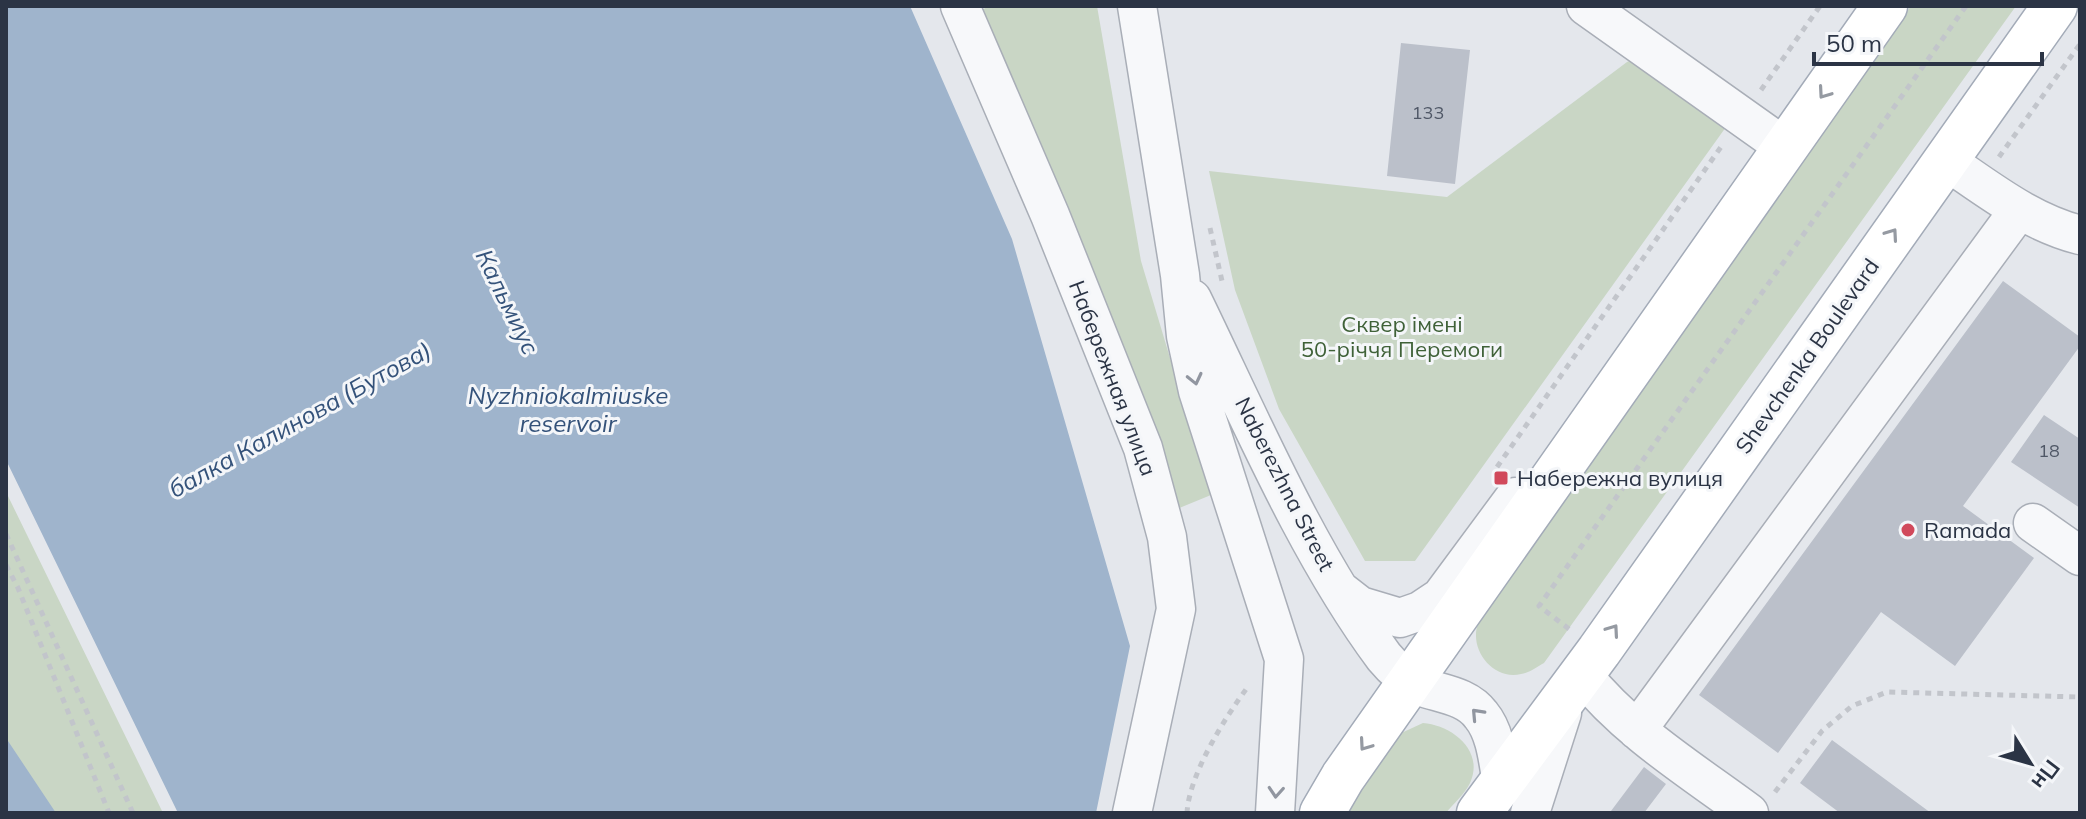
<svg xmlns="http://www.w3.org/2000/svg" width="2086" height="819" viewBox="0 0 2086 819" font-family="Mulish,sans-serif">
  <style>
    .green { fill: #c9d6c5 }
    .water { fill: #9fb4cc }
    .building { fill: #bbc0ca }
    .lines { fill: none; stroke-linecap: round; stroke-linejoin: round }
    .minor-casing { stroke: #a9aeb7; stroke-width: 41 }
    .major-casing { stroke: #a3abb8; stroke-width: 47 }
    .path { stroke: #c2c5cb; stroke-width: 5; stroke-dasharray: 6 6; stroke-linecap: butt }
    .minor { stroke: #f7f8fa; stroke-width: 38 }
    .major { stroke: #fff; stroke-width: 44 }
    .oneway { stroke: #959aa2 }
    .oneway2 { stroke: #9196a0 }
    .poi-dot { fill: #d1495b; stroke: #f4f6f9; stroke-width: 3 }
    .labels { text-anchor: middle; stroke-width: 6; stroke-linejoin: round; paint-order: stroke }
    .number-label { font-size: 18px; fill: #4f5766 }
    .park-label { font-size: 22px; fill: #3f6138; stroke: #f4f6f9 }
    .street-label { font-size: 22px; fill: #2b3445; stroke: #f4f6f9 }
    .poi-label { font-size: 22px; fill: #2b3445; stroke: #f4f6f9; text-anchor: start }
    .water-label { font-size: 24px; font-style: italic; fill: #34527a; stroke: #f4f6f9 }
  </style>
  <rect width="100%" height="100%" fill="#e4e7ec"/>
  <path class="green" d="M988 6H1097L1141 261 1211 495 1172 511 978 13Z
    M1911 6H2016L1544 663C1537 667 1529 673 1521 674 1497 680 1475 657 1476 634 1476 628 1479 621 1481 615Z
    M1636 58 1731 120 1415 561H1365L1279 409 1235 290 1209 171 1447 197 1627 62Z
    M6 492 163 813H6Z
    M1423 723C1451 725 1485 750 1470 783 1465 794 1453 804 1446 813H1344L1397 735Z"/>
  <path class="water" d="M6 6H910L1012 239 1130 646 1096 813H178L6 460Z
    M6 738 56 813H6Z"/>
  <path class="building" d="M1401 43 1470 50 1455 184 1387 176Z
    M2003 281 2080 337V346L1963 506 2034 558 1955 666 1881 612 1778 753 1699 695Z
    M2044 415 2080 439V508L2011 462Z
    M1832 740 1931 813H1840L1800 783Z
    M1644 767 1666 784 1644 813H1614L1611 811Z"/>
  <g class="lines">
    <defs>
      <path id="minor" d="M960 6 1050 215 1143 448 1167 537 1176 609 1132 813
        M1137 6 1180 275 1186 336 1198 391 1284 659 1275 813
        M1586 6 1786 148
        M1945 160C1988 189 2029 222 2080 235
        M1192 299C1249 416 1306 552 1384 657 1393 668 1408 682 1422 687 1442 694 1467 696 1481 715 1496 733 1498 761 1502 784
        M2033 523 2080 556
        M1342 592 1360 606 1400 618 1420 611 1441 597 1515 497
        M1582 674C1627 731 1691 770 1749 813
        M1637 730 2019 210
        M1530 813 1562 713"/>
      <path id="major" d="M1322 813 1343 777 1885 6
        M1479 813 1599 651 2055 6"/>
    </defs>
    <use href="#minor" class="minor-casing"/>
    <use href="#major" class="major-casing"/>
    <path class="path" d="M1761 90 1820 6
      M1999 157 2080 44
      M1210 228 1222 281
      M1497 467 1723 144
      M6 534 133 813
      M6 565 18 588 109 813
      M1569 629 1539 606 1966 6
      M1775 792 1822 731 1852 706 1887 692 2080 697
      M1187 813C1189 775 1224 719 1247 688"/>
    <use href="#minor" class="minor"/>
    <use href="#major" class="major"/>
  </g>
  <defs><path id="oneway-chevron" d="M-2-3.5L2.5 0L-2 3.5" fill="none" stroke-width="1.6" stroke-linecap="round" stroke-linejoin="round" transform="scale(2)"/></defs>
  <g class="oneway">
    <use href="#oneway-chevron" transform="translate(1824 93) rotate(125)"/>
    <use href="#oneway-chevron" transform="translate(1892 234) rotate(-55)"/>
    <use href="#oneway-chevron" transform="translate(1613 630) rotate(-55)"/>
    <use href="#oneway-chevron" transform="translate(1365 745) rotate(125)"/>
  </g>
  <g class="oneway2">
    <use href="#oneway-chevron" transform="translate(1195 379) rotate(77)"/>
    <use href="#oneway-chevron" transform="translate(1477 714) rotate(-133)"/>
    <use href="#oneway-chevron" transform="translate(1276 792) rotate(94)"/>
  </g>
  <g class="poi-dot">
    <rect x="1493" y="470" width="16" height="16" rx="4"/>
    <circle cx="1908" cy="530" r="8"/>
  </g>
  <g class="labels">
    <g class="number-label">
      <text x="1428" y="119">133</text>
      <text x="2049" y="457">18</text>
    </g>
    <g class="park-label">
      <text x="1402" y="332">Сквер імені<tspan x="1402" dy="25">50-річчя Перемоги</tspan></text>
    </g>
    <g class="street-label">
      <text transform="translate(1807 356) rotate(-55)" y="8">Shevchenka Boulevard</text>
      <text transform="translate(1113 378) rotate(69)" y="8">Набережная улица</text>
      <text transform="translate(1285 484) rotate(63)" y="8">Naberezhna Street</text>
    </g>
    <g class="poi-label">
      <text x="1517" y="486">Набережна вулиця</text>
      <text x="1924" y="538">Ramada</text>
    </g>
    <g class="water-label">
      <text transform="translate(507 302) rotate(64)" y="8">Кальмиус</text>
      <text x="568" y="404">Nyzhniokalmiuske<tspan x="568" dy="28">reservoir</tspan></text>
      <text transform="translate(300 420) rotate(-29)" y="8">балка Калинова (Бутова)</text>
    </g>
  </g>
  <rect width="2086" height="819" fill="none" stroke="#2b3445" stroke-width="16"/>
  <g transform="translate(2030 763) rotate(127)" stroke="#f4f6f9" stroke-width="6" paint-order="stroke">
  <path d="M0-6L14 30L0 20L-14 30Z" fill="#2b3445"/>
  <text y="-12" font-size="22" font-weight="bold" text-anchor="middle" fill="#2b3445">Пн</text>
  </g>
  <path d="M1814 52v12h228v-12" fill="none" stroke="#2b3445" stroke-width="4"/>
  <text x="1826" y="52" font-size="24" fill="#2b3445" stroke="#f4f6f9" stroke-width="6" paint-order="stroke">50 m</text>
</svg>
